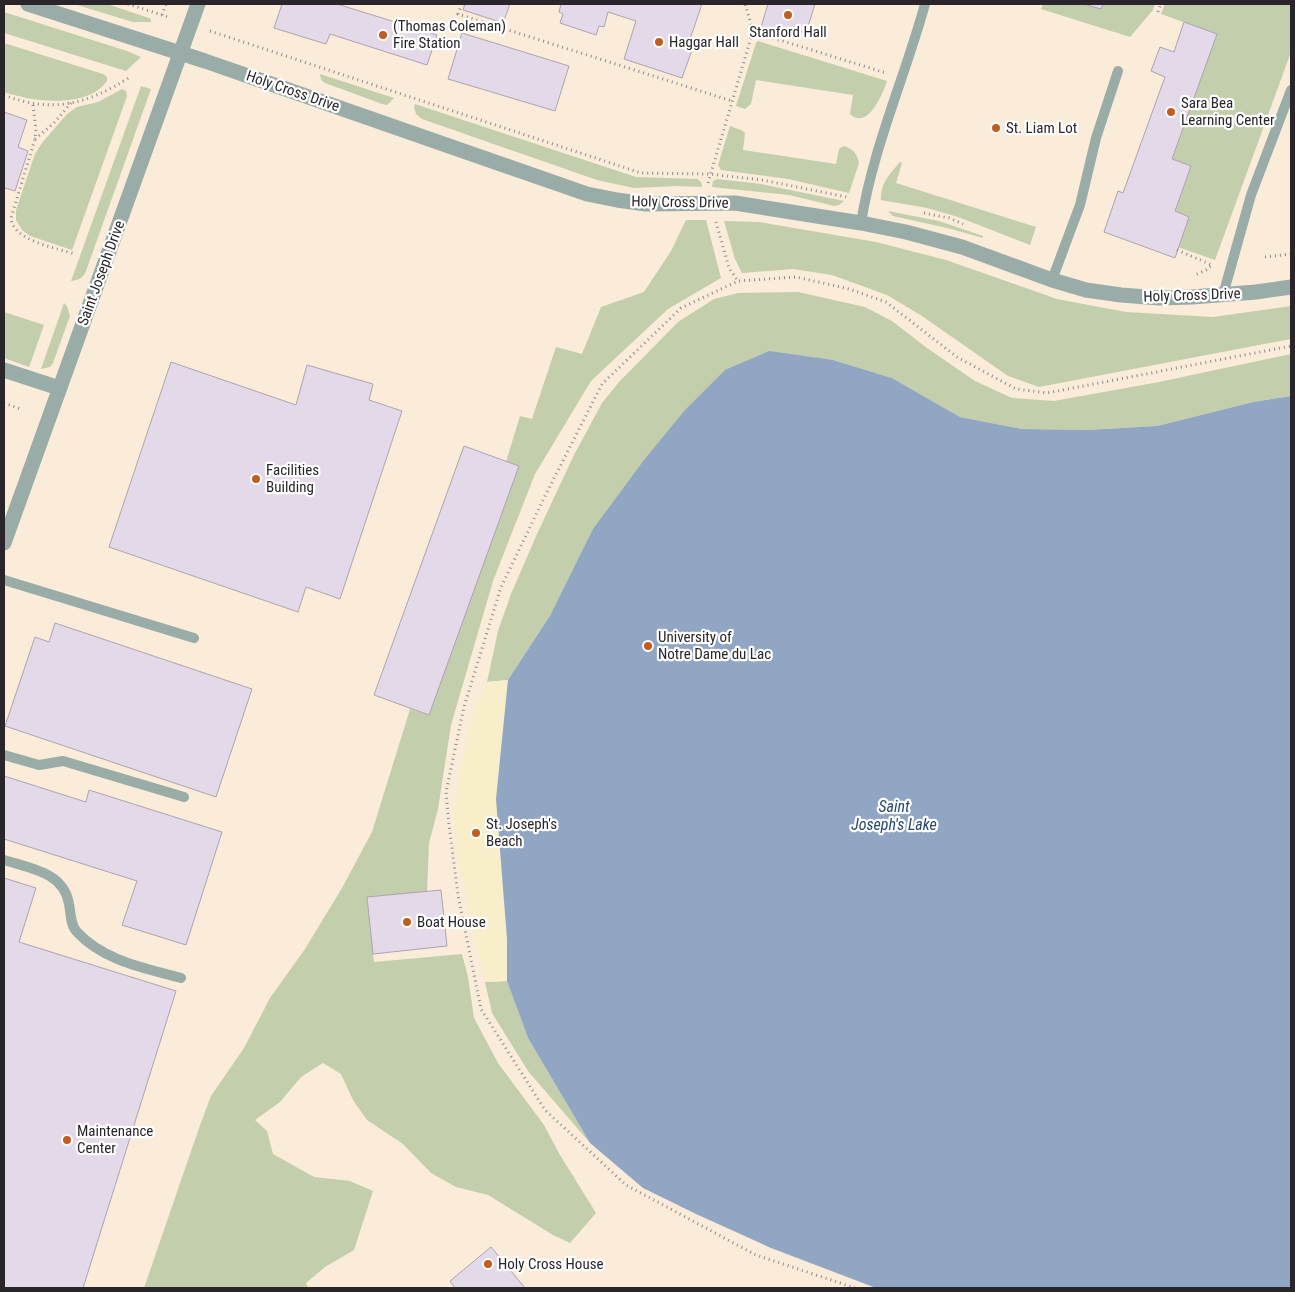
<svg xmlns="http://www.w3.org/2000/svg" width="1295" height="1292" viewBox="0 0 1295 1292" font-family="'Roboto Condensed',sans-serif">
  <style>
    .education { fill: #faecd8 }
    .green { fill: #c3ceac }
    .sand { fill: #f8eec9 }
    .water { fill: #90a6c3 }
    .building { fill: #e4d9e8; stroke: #ada3b1 }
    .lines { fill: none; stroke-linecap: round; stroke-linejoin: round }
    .path { stroke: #8e8890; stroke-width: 3; stroke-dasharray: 1 4; stroke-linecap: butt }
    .lane { stroke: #99aca8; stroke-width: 10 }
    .street { stroke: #99aca8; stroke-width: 15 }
    .poi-dot { fill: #bf5e1f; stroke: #fff; stroke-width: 2 }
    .labels { text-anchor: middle; stroke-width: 4.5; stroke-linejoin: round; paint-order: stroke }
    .poi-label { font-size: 15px; fill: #29252a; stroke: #fff; text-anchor: start }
    .street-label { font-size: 15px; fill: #29252a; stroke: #fff }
    .water-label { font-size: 16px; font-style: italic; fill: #26476f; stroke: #fff }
  </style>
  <rect width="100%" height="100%" fill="#fcf5ff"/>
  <path class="education" d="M4 4H1291V1288H4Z"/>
  <path class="green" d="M74 4H107L146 17 151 19V22H133Z
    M1043 4H1084L1101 9 1103 4H1155L1153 10 1130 37 1041 9Z
    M1165 4H1291V52L1215 260 1178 247 1189 217 1175 211 1191 166 1172 159 1216 34 1161 14Z
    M4 12 127 51 141 57 126 71 4 33Z
    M758 41 887 81C883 93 868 131 850 114L853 95 756 80 751 104 745 109 736 106 756 43Z
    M4 43 103 74 107 77V81C87 109 32 102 4 92Z
    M320 74 394 98 387 105 382 104 325 83 321 80Z
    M141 86 151 89 86 271C83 278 79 280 71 281Z
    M122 89 126 91 127 96 72 250 30 236 22 230 16 220V210L35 154 42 143 67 114 77 107 98 102Z
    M415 104 636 177 697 179 701 182 702 187 677 186 634 188 597 180 422 119 416 114 414 107Z
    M730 126 741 130 745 133 743 150 836 164 839 149 844 146C854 149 857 154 859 163L849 193 788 179 721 170 718 165Z
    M900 162 902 163 896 183 1036 227 1030 245 958 217 927 208 881 200C880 183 890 174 900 162Z
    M717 179 761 184 844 201 839 205 834 206 789 195 712 187 713 181Z
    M888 211 939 221 983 236V238L951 229 893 216Z
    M686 220H706L721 278 668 309 591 381 535 474 493 581 451 725 438 809 429 843 427 892 367 897 374 962 462 954 468 977 474 1018 498 1063 544 1125 560 1155 596 1213 570 1243 553 1235 488 1195 456 1187 431 1173 403 1144 367 1120 353 1100 341 1074 323 1063 301 1077 280 1102 255 1120 267 1131 273 1154 314 1177 350 1181 373 1191 354 1250 325 1267 306 1283 308 1288H144L199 1128 211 1096 244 1048 270 998 305 949 342 888 372 832 410 709 429 715 520 416 532 419 556 347 582 354 601 307 644 292 671 251Z
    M724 221 759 222 876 242 946 260 1057 299 1126 312 1213 317 1291 306V339L1039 387 1008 376 922 316 887 295 832 275 793 269 742 273 735 259Z
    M798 292 865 307 892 321 927 348 975 381 1012 398 1054 401 1159 382 1291 354V396L1253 402 1157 426 1087 430 1022 429 960 417 892 378 833 360 551 614 508 680 487 682 498 631 511 594 537 534 574 455 602 403 619 382 678 322 714 299 738 293Z
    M64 303 67 306 70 316 53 363 50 367 41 369Z
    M4 312 44 325 29 367 4 358Z
    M507 981 528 1038 590 1143 528 1071 492 1013 485 982Z"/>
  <path class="sand" d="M508 680 504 731 507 981 485 982 456 849 454 816 459 777 471 720 487 682Z"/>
  <path class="water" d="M769 351 833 360 892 378 960 417 1022 429 1087 430 1157 426 1253 402 1291 396V1288H876L771 1248 696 1214 643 1188 590 1143 528 1038 507 981V939L496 799 508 680 551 614 593 529 644 460 685 410 725 370Z"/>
  <path class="building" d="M282 4H337L437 35 427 65 330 34 326 44 274 28Z
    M465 4H510L503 23 463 10Z
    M561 4H702L687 48 692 50 682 78 624 59 636 21 608 12 604 27 599 26 596 35 560 23 563 14 559 12Z
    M768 4H815L806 33 788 28 786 35 761 27Z
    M1084 4H1103L1101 9Z
    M1184 22 1217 34 1172 159 1191 166 1175 211 1189 217 1175 258 1104 232 1118 191 1123 193 1165 77 1151 71 1160 47 1174 52Z
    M462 33 569 66 555 111 448 79Z
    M4 107V112L27 120 18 147 28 151 15 191 5 188 4 192Z
    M171 362 296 405 307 365 373 384 369 400 402 411 340 599 306 587 298 612 109 547Z
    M464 446 519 466 429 715 374 695Z
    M55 623 252 689 216 797 5 726 35 637 49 642Z
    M4 776 86 802 89 790 222 832 186 945 122 925 137 881 4 839Z
    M4 878 36 888 19 942 176 991 83 1288H4Z
    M441 890 447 946 373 954 367 897Z
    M491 1247 525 1288H455L450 1281Z"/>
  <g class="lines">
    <path class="path" d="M128 4 168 17
      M462 4 458 14 732 101
      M1158 12 1161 4
      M162 15 166 4
      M210 31 641 173 710 174 762 180 847 197
      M754 32 886 73
      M4 95C52 114 88 104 130 77
      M33 105 36 129 35 139 11 218C13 241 57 248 75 254
      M35 139 54 123 71 103
      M708 183 753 31 745 4
      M924 213 949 218 963 224
      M716 222 729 268 738 281
      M1177 250 1212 265 1206 270 1195 275
      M1265 257 1291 254
      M4 403 21 409
      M855 1288 756 1255 626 1185 545 1110 481 1009 458 895 449 825 446 792 464 707 501 587 545 496 602 384 681 308 738 281 796 277 849 289 886 302 957 357 1016 389 1047 393 1291 346"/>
    <path class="lane" d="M861 223C873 147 905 77 925 4
      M1052 280 1080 205 1096 138 1118 71
      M1223 295 1251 195 1291 90
      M4 580 194 638
      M4 755 39 765 63 761 184 797
      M4 860C29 868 64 872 69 904 71 913 70 925 77 932 104 961 144 968 181 978"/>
    <path class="street" d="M28 4 205 61 587 194 617 200 646 204 735 203 861 223 906 232 962 247 1052 280 1086 290 1121 295 1160 298 1192 297 1256 292 1291 287
      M4 370 59 388
      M4 543 198 4"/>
  </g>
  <g class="poi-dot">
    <circle cx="788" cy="15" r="5"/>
    <circle cx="383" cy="35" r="5"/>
    <circle cx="659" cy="42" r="5"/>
    <circle cx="1171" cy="112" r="5"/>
    <circle cx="996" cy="128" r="5"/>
    <circle cx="256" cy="479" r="5"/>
    <circle cx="648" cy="646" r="5"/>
    <circle cx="476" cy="833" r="5"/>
    <circle cx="407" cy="922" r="5"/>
    <circle cx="67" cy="1140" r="5"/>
    <circle cx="488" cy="1264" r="5"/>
  </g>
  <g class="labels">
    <g class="poi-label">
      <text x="393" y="31">(Thomas Coleman)<tspan x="393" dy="17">Fire Station</tspan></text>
      <text x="788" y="37" text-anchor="middle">Stanford Hall</text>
      <text x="669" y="47">Haggar Hall</text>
      <text x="1181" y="108">Sara Bea<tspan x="1181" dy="17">Learning Center</tspan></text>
      <text x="1006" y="133">St. Liam Lot</text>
      <text x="266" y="475">Facilities<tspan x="266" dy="17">Building</tspan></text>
      <text x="658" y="642">University of<tspan x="658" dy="17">Notre Dame du Lac</tspan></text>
      <text x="486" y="829">St. Joseph's<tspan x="486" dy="17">Beach</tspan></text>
      <text x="417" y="927">Boat House</text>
      <text x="77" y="1136">Maintenance<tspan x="77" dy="17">Center</tspan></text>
      <text x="498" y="1269">Holy Cross House</text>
    </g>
    <g class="street-label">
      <text transform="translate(293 91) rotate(19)" y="5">Holy Cross Drive</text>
      <text transform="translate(680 202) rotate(1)" y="5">Holy Cross Drive</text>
      <text transform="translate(101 273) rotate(-70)" y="5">Saint Joseph Drive</text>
      <text transform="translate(1192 295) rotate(-2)" y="5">Holy Cross Drive</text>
    </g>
    <g class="water-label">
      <text x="894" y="812">Saint<tspan x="894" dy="18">Joseph's Lake</tspan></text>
    </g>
  </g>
  <rect width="1295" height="1292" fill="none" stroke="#29252a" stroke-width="10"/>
</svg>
